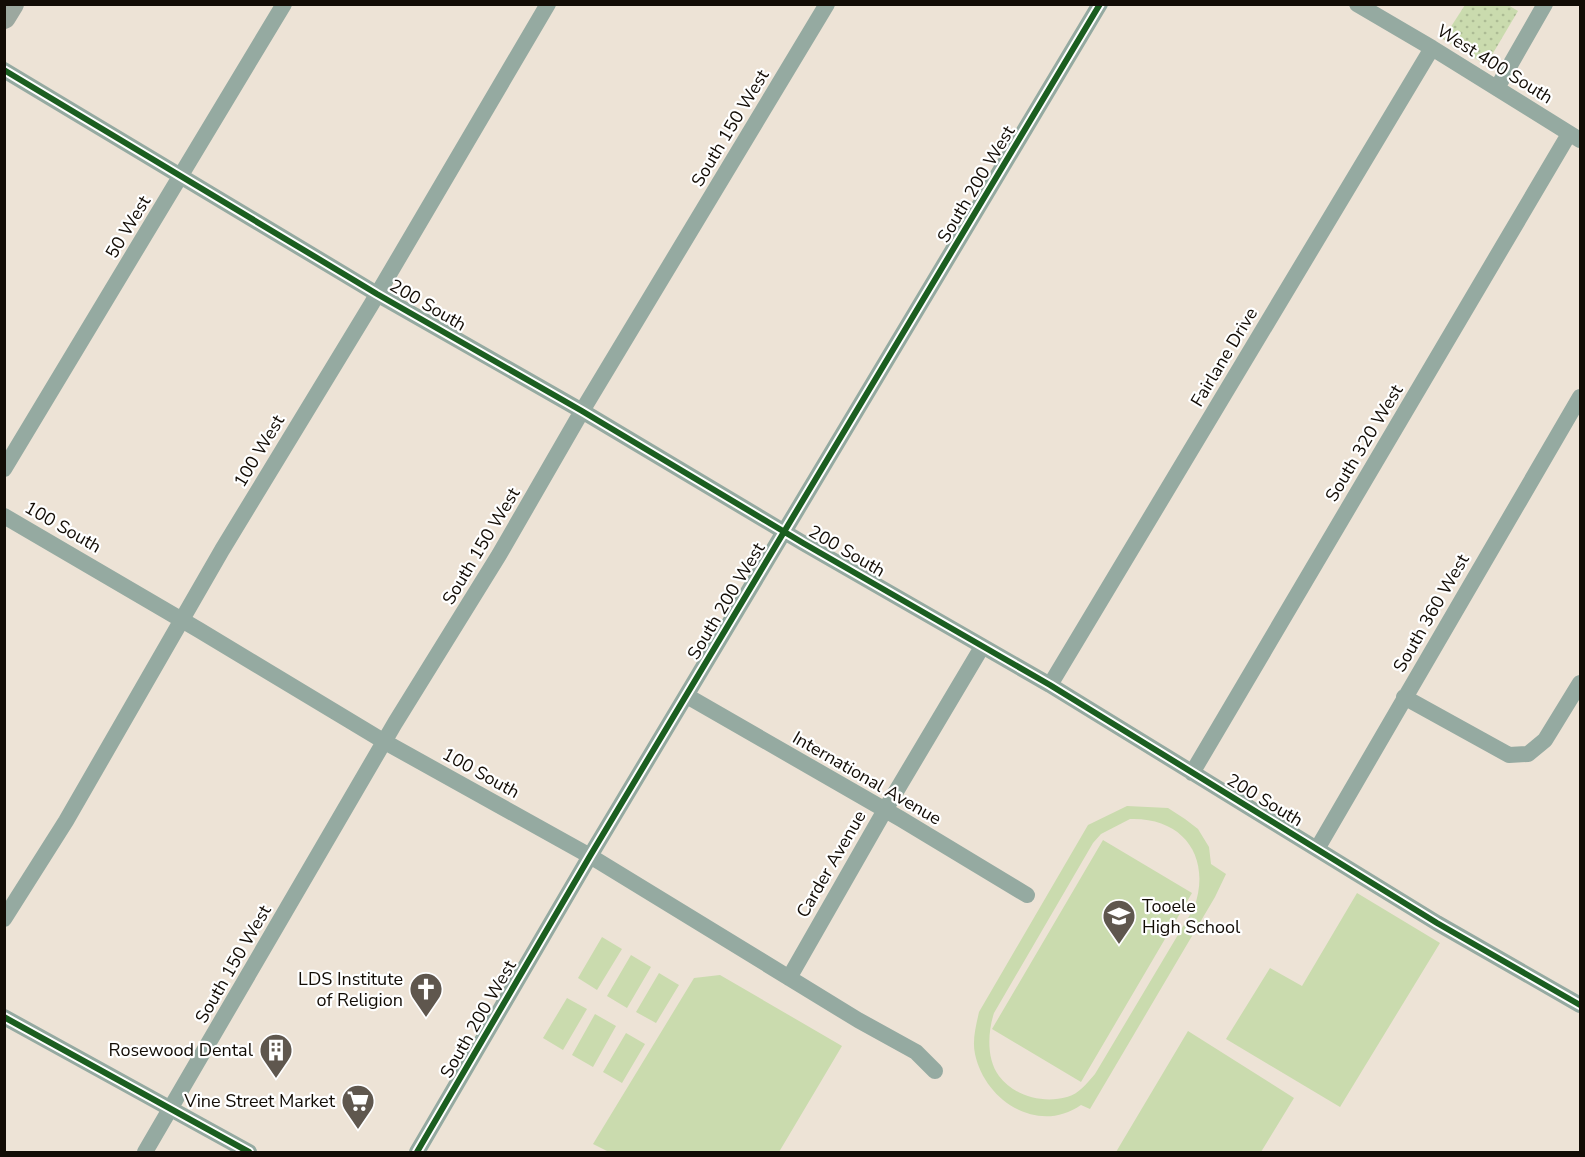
<svg xmlns="http://www.w3.org/2000/svg" width="1585" height="1157" viewBox="0 0 1585 1157" font-family="'Nunito Sans',sans-serif">
  <style>
    .grass { fill: url(#grass-dots) }
    .green { fill: #cadbae; fill-rule: evenodd }
    .lines { fill: none; stroke-linecap: round; stroke-linejoin: round }
    .minor { stroke: #95aaa1; stroke-width: 16 }
    .highway { stroke: #9ca89f; stroke-width: 24 }
    .cycleway-casing { stroke: #fff; stroke-width: 10 }
    .cycleway { stroke: #1b5e20; stroke-width: 6 }
    .labels { text-anchor: middle; stroke-width: 4.5; stroke-linejoin: round; paint-order: stroke }
    .street-label { font-size: 18px; fill: #120c05; stroke: #fff }
    .poi-label { font-size: 18px; fill: #120c05; stroke: #fff; text-anchor: end }
  </style>
  <defs>
    <pattern id="grass-dots" width="8" height="8" patternUnits="userSpaceOnUse" patternTransform="scale(1.5)"><rect width="8" height="8" fill="#cadbae"/><path d="M2 2h.1M6 6h.1" fill="none" stroke="#acbb94" stroke-width="1.8" stroke-linecap="round"/></pattern>
  </defs>
  <rect width="100%" height="100%" fill="#ede3d6"/>
  <path class="grass" d="M1465 5H1508L1518 11 1486 65 1443 39Z"/>
  <path class="green" d="M1127 806 1168 808 1185 819 1198 829 1209 847 1211 864 1226 874 1215 897 1090 1109 1081 1105C1038 1135 985 1101 975 1054 972 1040 976 1026 979 1012L1088 825ZM1130 819C1184 817 1212 858 1194 908L1095 1074C1087 1083 1079 1094 1067 1097 1043 1104 1014 1096 999 1076 986 1059 988 1031 994 1013L1093 843 1101 834Z
    M1103 840 1192 893 1081 1082 992 1029Z
    M1357 893 1440 943 1340 1107 1226 1039 1270 968 1302 986Z
    M602 937 622 949 597 990 578 978Z
    M631 955 651 967 627 1008 607 996Z
    M659 973 679 985 656 1023 636 1012Z
    M720 975 842 1046 779 1152H609L593 1144 694 978Z
    M567 998 587 1009 563 1050 543 1038Z
    M595 1014 616 1026 593 1067 572 1055Z
    M1188 1031 1294 1098 1261 1152H1116Z
    M626 1033 645 1044 622 1083 603 1072Z"/>
  <g class="lines">
    <path class="minor" d="M1357 4 1432 48 1580 140
      M4 70 377 294 582 411 803 543 1050 685 1437 923 1580 1005
      M1497 88 1545 4
      M4 469 284 4
      M4 516 199 630 385 742 590 856 858 1020 916 1052 935 1071
      M1050 685 1432 48
      M687 696 901 819 1027 895
      M1404 697 1509 755 1528 754 1545 740 1580 683
      M1192 773 1569 134
      M1317 849 1580 397
      M4 919 66 821 222 550 371 305 548 4
      M789 978 885 810 982 647
      M4 1017 249 1152
      M145 1152 395 723 499 555 582 411 827 4
      M417 1152 590 856 1100 4"/>
    <path class="highway" d="M4 17 12 4"/>
    <defs>
      <path id="cycleway" d="M4 70 377 294 582 411 803 543 1050 685 1437 923 1580 1005
        M4 1017 249 1152
        M417 1152 590 856 1100 4"/>
    </defs>
    <use href="#cycleway" class="cycleway-casing"/>
    <use href="#cycleway" class="cycleway"/>
  </g>
  <defs>
    <symbol id="school-pin" viewBox="-11 -11 22 30"><path d="M0 17L-7.5 6A9.5 9.5 0 1 1 7.5 6Z" fill="#5f574e" stroke="#fff"/><path d="M0-5L7-2L0 1L-7-2ZM-4 1L0 2.5L4 1V4Q0 6-4 4Z" fill="#fff"/></symbol>
    <symbol id="church-pin" viewBox="-11 -11 22 30"><path d="M0 17L-7.5 6A9.5 9.5 0 1 1 7.5 6Z" fill="#5f574e" stroke="#fff"/><path d="M-1.2-6h2.4v3.5h3.3v2.4h-3.3V6h-2.4V-.1h-3.3v-2.4h3.3Z" fill="#fff"/></symbol>
    <symbol id="building-pin" viewBox="-11 -11 22 30"><path d="M0 17L-7.5 6A9.5 9.5 0 1 1 7.5 6Z" fill="#5f574e" stroke="#fff"/><path d="M-4-6H4V6H1V3H-1V6H-4ZM-2.5-4.3h1.7v1.8h-1.7ZM.8-4.3h1.7v1.8H.8ZM-2.5-1h1.7V.8h-1.7ZM.8-1h1.7V.8H.8Z" fill="#fff"/></symbol>
    <symbol id="supermarket-pin" viewBox="-11 -11 22 30"><path d="M0 17L-7.5 6A9.5 9.5 0 1 1 7.5 6Z" fill="#5f574e" stroke="#fff"/><path d="M-6-5.5h2.5l.6 2H6L4.5 2H-2.5L-4.4-4H-6ZM-1.5 3.2a1.3 1.3 0 1 0 .1 0ZM3 3.2a1.3 1.3 0 1 0 .1 0Z" fill="#fff"/></symbol>
  </defs>
  <g fill-rule="evenodd">
    <use href="#school-pin" x="1100" y="897" width="38" height="52"/>
    <use href="#church-pin" x="407" y="970" width="38" height="52"/>
    <use href="#building-pin" x="257" y="1031" width="38" height="52"/>
    <use href="#supermarket-pin" x="339" y="1082" width="38" height="52"/>
  </g>
  <g class="labels">
    <g class="street-label">
      <text transform="translate(1495 64) rotate(32)" y="6">West 400 South</text>
      <text transform="translate(730 128) rotate(-59)" y="6">South 150 West</text>
      <text transform="translate(976 184) rotate(-59)" y="6">South 200 West</text>
      <text transform="translate(128 227) rotate(-59)" y="6">50 West</text>
      <text transform="translate(428 305) rotate(30)" y="6">200 South</text>
      <text transform="translate(1224 357) rotate(-59)" y="6">Fairlane Drive</text>
      <text transform="translate(1364 443) rotate(-59)" y="6">South 320 West</text>
      <text transform="translate(259 451) rotate(-59)" y="6">100 West</text>
      <text transform="translate(63 527) rotate(30)" y="6">100 South</text>
      <text transform="translate(481 546) rotate(-59)" y="6">South 150 West</text>
      <text transform="translate(847 551) rotate(30)" y="6">200 South</text>
      <text transform="translate(726 601) rotate(-59)" y="6">South 200 West</text>
      <text transform="translate(1431 613) rotate(-60)" y="6">South 360 West</text>
      <text transform="translate(481 773) rotate(29)" y="6">100 South</text>
      <text transform="translate(867 778) rotate(30)" y="6">International Avenue</text>
      <text transform="translate(1265 800) rotate(31)" y="6">200 South</text>
      <text transform="translate(831 864) rotate(-60)" y="6">Carder Avenue</text>
      <text transform="translate(233 964) rotate(-60)" y="6">South 150 West</text>
      <text transform="translate(478 1019) rotate(-60)" y="6">South 200 West</text>
    </g>
    <g class="poi-label">
      <text x="1142" y="912" text-anchor="start">Tooele<tspan x="1142" dy="21">High School</tspan></text>
      <text x="403" y="985">LDS Institute<tspan x="403" dy="21">of Religion</tspan></text>
      <text x="253" y="1056">Rosewood Dental</text>
      <text x="335" y="1107">Vine Street Market</text>
    </g>
  </g>
  <rect width="1585" height="1157" fill="none" stroke="#120c05" stroke-width="12"/>
</svg>
